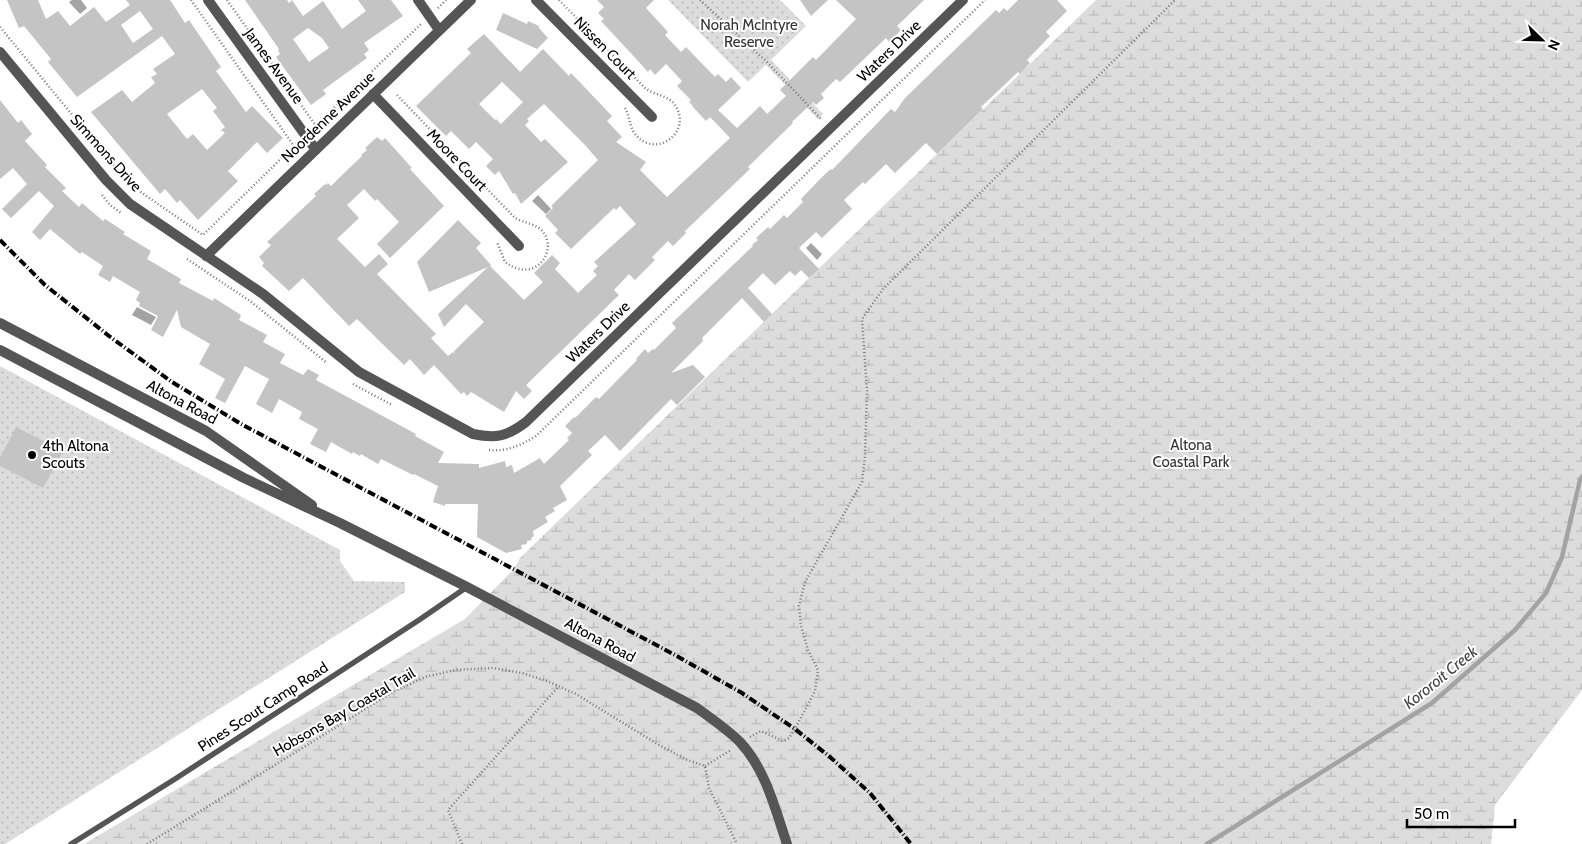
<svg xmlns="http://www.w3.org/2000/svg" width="1582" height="844" viewBox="0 0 1582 844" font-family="Cabin,sans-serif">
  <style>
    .wetland { fill: url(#wetland-marsh) }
    .park { fill: url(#park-dots) }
    .water { fill: #a3a3a3 }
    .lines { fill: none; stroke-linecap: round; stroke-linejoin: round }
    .stream { stroke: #a3a3a3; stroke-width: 4.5 }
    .building { fill: #c4c4c4; fill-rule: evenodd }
    .path { stroke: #777; stroke-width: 2.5; stroke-dasharray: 1 2.5; stroke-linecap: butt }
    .lane { stroke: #555; stroke-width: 5.5 }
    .street { stroke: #555; stroke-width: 10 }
    .rail { stroke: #000; stroke-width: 4; stroke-dasharray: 8 2.5 1 2.5; stroke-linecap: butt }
    .poi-dot { fill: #000; stroke: #fff; stroke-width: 2 }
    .labels { text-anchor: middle; stroke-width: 4; stroke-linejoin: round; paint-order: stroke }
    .park-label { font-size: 15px; fill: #333; stroke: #fff }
    .street-label { font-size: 15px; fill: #000; stroke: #fff }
    .poi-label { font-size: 15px; fill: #000; stroke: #fff; text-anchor: start }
    .water-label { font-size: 16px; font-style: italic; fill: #444; stroke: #fff }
  </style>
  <defs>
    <pattern id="wetland-marsh" width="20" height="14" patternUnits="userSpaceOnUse" patternTransform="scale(1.25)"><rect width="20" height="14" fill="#dcdcdc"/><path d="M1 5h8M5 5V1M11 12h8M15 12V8" fill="none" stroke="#bbb"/></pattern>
    <pattern id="park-dots" width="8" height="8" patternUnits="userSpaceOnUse" patternTransform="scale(1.25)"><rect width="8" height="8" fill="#dcdcdc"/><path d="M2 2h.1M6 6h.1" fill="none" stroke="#bbb" stroke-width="1.8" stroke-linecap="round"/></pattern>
  </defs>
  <rect width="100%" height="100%" fill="#fff"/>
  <path class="wetland" d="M1096 0H1582V690L1495 805 1491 844H84L465 619 514 569 520 558Z"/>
  <path class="park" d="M668 0H780L806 26 771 60 823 114 818 119 766 65 748 82Z
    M0 366 340 550V561L354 581 405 582V592L5 844H0Z"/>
  <path class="water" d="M72 0H81L87 8 80 14 69 2Z
    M538 195 551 209 546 214 532 201Z
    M811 243 822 254 817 260 806 248Z
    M137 307 156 317 151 325 132 315Z"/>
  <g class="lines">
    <path class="stream" d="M1207 844 1432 703 1515 630 1546 593 1562 557 1580 480 1582 477"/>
  </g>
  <path class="building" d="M7 0H38L46 19 58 11 70 26 94 7 106 22 130 5 126 0H170L185 23 189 20 221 67 216 71 246 112 252 106 283 138 267 153 257 142 228 171 238 181 198 220 180 200 177 203 165 189 160 194 91 112 122 90 132 102 155 83 151 77 157 74 153 69 175 54 162 36 77 97 48 62 51 59 24 26 19 28ZM140 11 153 29 133 43 121 25ZM202 89 217 108 213 111 225 127 221 130 225 133 207 150 193 134 187 139 167 114Z
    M245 0H287L289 3 292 0 303 16 323 1 342 29 366 11 358 0H391L403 16 364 43 369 50 364 54 367 58 323 90 326 94 311 105 276 57 280 54 278 50 279 49ZM308 28 322 38 329 48 309 62 293 39Z
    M597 0H654L646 8 668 32 665 35 681 52 686 47 715 77 718 74 726 82 731 77 741 88 718 110 737 128 760 106 767 114 786 96 780 90 813 57 816 60 856 19 836 0H924L897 26 901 30 889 42 886 38 840 82 836 79 821 94 824 98 816 105 813 102 792 122 793 123 748 167 750 169 685 231 686 233 673 246 668 241 652 257 655 260 635 280 629 274 614 290 619 295 526 385 532 391 524 399 516 391 504 412 471 392 467 396 464 392 461 394 434 365 424 375 410 359 404 365 357 319 349 326 303 278 289 291 262 266 264 263 259 257 271 245 267 242 316 196 314 194 325 184 326 185 328 183 331 186 341 176 362 156 361 155 367 150 365 148 377 137 382 141 385 138 412 168 410 169 444 206 390 258 377 244 399 222 377 199 375 201 364 189 347 205 359 218 337 239 365 267 379 254 388 264 377 274 436 334 431 338 448 356 453 352 455 354 454 351 484 322 466 304 444 327 438 314 488 267 429 292 417 262 458 220 481 243 476 248 491 265 490 266 524 300 543 282 534 273 552 255 560 263 555 269 578 293 597 275 593 271 598 266 594 262 636 224 620 206 616 210 614 208 571 249 555 233 558 230 545 216 553 208 551 206 598 160 585 145 544 104 527 119 529 121 525 125 541 142 545 139 568 162 521 204 515 193 513 194 499 171 495 175 486 166 493 159 476 142 469 149 451 131 446 136 416 106 471 53 467 49 484 34 520 72 543 49 569 76 571 73 612 116 607 121 622 137 616 142 646 162 640 170 667 197 730 138 710 117 706 121 692 106H693L689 102 691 100 677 86 682 81 666 64 655 75 650 69 648 72 639 62 601 21 604 19 598 13 604 7ZM502 82 523 102 501 124 496 119 495 120 479 104Z
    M800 0H828L811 16Z
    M1018 0H1057L1067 11 1046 32 1050 36 1027 60 1030 63 1020 74 1018 72 981 107 983 109 937 154 926 143 895 173 886 164 865 184 863 182 844 200 852 209 822 238 816 232 799 248 819 269 809 278 801 270 795 276 790 271 775 285 763 273 748 288 772 314 764 322 742 298 702 338 703 341 671 373 693 365 705 377 677 405 671 399 620 451 605 435 588 451 592 455 560 486 567 500 553 508 555 511 545 517 548 522 533 531 534 536 531 538 532 540 527 541V544L521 545 522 549 506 553 477 537 478 504H445V506L433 502 438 486 414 474 413 475 381 459 378 464 361 454 360 456 353 452 352 454 331 442 326 452 310 444 318 429 299 419 302 412 279 399 272 413 256 404 269 379 245 366 225 403 215 398 225 379 199 364 210 344 181 327 177 310 163 337 151 330 158 316 139 306 140 303 136 300 140 292 113 276 110 282 98 275 103 266 82 252 80 254 50 229 40 240 32 232 54 206 39 191 11 218 2 209 27 184 13 168 0 179V100L18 123 21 120 32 134 25 141 47 165 45 167 66 188 62 191 79 207 82 203 103 221 105 219 125 232 123 234 151 251 147 259 181 279 179 283 213 301 214 298 241 315 239 320 267 335 263 342 285 354 280 363 303 375 308 369 319 375 316 380 416 434 415 436 444 452 438 463 479 464V468L505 461 506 467 512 465 514 473 540 458 544 464 569 440 567 438 572 433 565 426 574 417 575 418 596 397 599 399 637 360 636 359 645 349 648 353 653 349 654 350 676 328 672 323 753 246 752 245 758 240 756 238 768 227 770 229 784 215 787 218 803 202 801 199 823 176 831 169 832 170 891 109 895 112 905 98 996 10 999 13 1004 8 1007 11Z
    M503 13 527 24 528 21 539 26V28L548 38 537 49 496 30Z
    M16 427 63 451 43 488 0 466V458Z"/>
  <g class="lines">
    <path class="path" d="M191 0 294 146
      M227 0 316 126
      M559 0 645 88C654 95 668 95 675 105 693 132 656 160 635 134 629 126 630 116 625 108
      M700 0 767 62 821 119
      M438 8 446 0
      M0 27 129 184 203 235 297 143
      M397 95 515 218C524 223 537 224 543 232 558 250 536 285 505 262L497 242
      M314 127 421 24
      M102 195 110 205 121 213
      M187 259 250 301 327 363
      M353 384 392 405
      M489 450C507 452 521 445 536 436L985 0
      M750 737 761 731 783 741 789 738 795 729 815 691 818 670 808 650 801 626 799 606 805 582 862 482 865 456 867 391 862 319 883 289 1175 0
      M705 766 731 750
      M147 844 393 692 425 677 455 670 493 668 522 673 547 681 576 694 659 745 685 759 705 766 709 788 737 844
      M462 844 448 810 559 686"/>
    <path class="lane" d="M71 844 175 779 419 620 467 587"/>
    <path class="street" d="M208 0 316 150
      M418 0 439 30
      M536 0 652 117
      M0 52 106 180 130 204 263 294 359 372 473 434C496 439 508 436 526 422L963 0
      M373 94 519 246
      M206 256 471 0
      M0 323 206 431 312 505
      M0 350 244 478 340 523 467 587 697 708C712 719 727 729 740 742 766 770 775 809 787 844"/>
    <path class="rail" d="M0 240 45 285 109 336 172 382 241 424 675 655 742 693 795 729 830 757 870 793 911 844"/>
  </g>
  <circle class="poi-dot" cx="32" cy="455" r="5"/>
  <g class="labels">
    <g class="park-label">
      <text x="749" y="30">Norah McIntyre<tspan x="749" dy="17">Reserve</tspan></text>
      <text x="1191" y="450">Altona<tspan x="1191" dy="17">Coastal Park</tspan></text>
    </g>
    <g class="street-label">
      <text transform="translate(605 48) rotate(45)" y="5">Nissen Court</text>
      <text transform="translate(889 51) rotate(-44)" y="5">Waters Drive</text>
      <text transform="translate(274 66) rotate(54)" y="5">James Avenue</text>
      <text transform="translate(328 117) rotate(-44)" y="5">Noordenne Avenue</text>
      <text transform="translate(106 153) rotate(48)" y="5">Simmons Drive</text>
      <text transform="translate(457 160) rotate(46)" y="5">Moore Court</text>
      <text transform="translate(598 332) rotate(-44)" y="5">Waters Drive</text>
      <text transform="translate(182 402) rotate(28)" y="5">Altona Road</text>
      <text transform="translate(600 640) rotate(28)" y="5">Altona Road</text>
      <text transform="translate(263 707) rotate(-33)" y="5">Pines Scout Camp Road</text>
      <text transform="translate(344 712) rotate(-30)" y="5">Hobsons Bay Coastal Trail</text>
    </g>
    <g class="poi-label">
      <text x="42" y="451">4th Altona<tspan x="42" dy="17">Scouts</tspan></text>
    </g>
    <g class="water-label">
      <text transform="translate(1440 677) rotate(-39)" y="6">Kororoit Creek</text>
    </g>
  </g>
  <g transform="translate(1542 40) rotate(113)" stroke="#ffffff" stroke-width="4" paint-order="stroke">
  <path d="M0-4L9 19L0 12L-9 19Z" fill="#000000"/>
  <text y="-8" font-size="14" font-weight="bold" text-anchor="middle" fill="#000000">N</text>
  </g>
  <path d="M1407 819v8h108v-8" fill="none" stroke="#000000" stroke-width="2.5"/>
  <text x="1414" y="819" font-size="15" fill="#000000" stroke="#ffffff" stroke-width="4" paint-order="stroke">50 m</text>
</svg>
